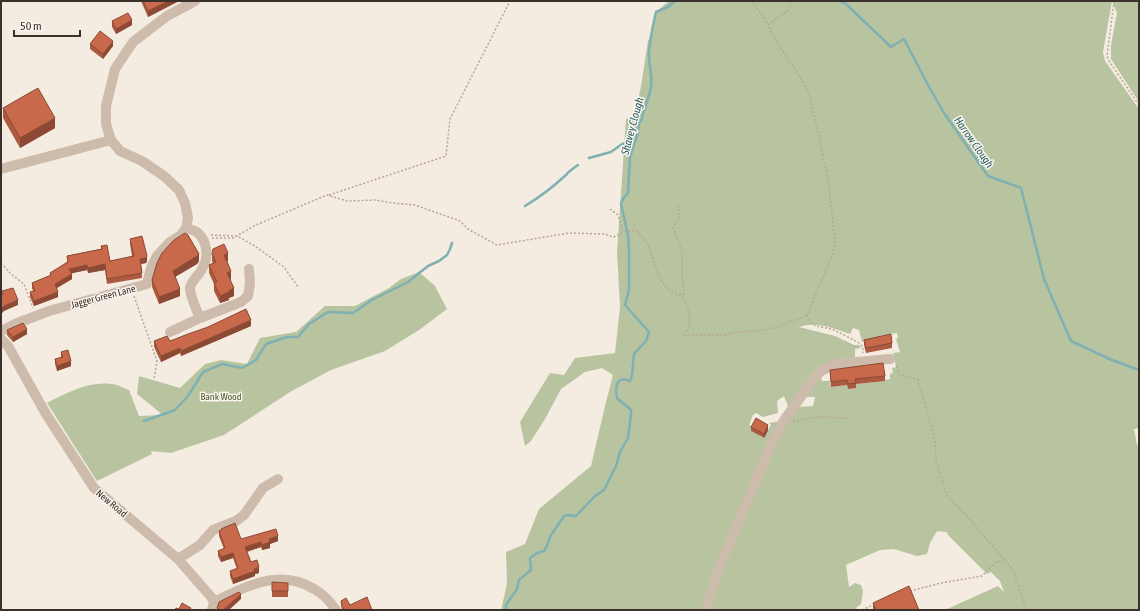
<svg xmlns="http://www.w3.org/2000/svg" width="1140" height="611" viewBox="0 0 1140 611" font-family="'Asap Condensed',sans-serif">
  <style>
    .green { fill: #b8c4a0 }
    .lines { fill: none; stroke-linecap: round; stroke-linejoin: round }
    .stream { stroke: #7fb0b2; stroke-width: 2.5 }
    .path { stroke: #b9a596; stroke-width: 1.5; stroke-dasharray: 2 2; stroke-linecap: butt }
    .minor { stroke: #cdbbac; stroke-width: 10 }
    .wall { fill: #ac5a40 }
    .shaded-wall { fill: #8c4a34 }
    .building { fill: #c8694b; stroke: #8c4a34 }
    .labels { text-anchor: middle; stroke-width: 3; stroke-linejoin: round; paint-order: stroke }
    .street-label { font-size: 10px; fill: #3b302b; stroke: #fbf5ee }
    .park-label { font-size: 10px; fill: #4a5a2e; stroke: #fbf5ee }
    .water-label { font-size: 11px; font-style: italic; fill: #1f5a5e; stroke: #fbf5ee }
  </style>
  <rect width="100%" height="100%" fill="#f4ebe1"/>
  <path class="green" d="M669 1H1139V102L1111 59V45L1117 13 1112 1 1103 52 1105 61 1139 109V428L1134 429 1137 445H1139V610H945L998 586 1004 592 1000 581 991 572 987 574 948 535 947 532 937 531 930 543 927 554 917 556 894 549 880 550 846 565 849 587 855 583 861 585 863 591 861 604 856 608 857 610H709L724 559 733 542 779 433 797 407 813 406 815 397H804L812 384 821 374 822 381H830L831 387 847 385 848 389 855 388V384L885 381V380L890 379V374L893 373 892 368 896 367 893 353 900 352 896 339 898 338 897 333 890 334 891 340 866 344V341L862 342 859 330 853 328 850 334C833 328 816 321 799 327L835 336 854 345H859L861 348 855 349V359L854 360C846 361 836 360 829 362 814 368 798 393 792 407L789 409 784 396 777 401 778 413 763 417 756 413 753 415 749 425 753 427 751 431 763 438 771 425 769 423 780 421 766 450 719 563 705 610H501L507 584 506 552 525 544 539 509 591 466 605 406 613 375 602 368 585 372 561 389 545 419 531 441 525 446 520 422 550 373 564 375 575 358 615 353 620 307 617 252 626 119 635 117 641 86 648 41 652 34 651 30 656 12Z
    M419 272 435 286 447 309 419 330 385 351 331 370 290 392 224 435 171 453 151 451 152 454 97 481 47 403C66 393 89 381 111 384 117 384 123 388 129 390L139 416 163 415 137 394 139 376 180 388 205 364 221 360 247 364 260 338 296 332 325 306H355L389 288 401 279Z"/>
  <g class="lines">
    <path class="stream" d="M839 1 845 3 891 47 904 39 928 85 944 113 988 176 1021 188 1044 279 1071 341 1112 360 1139 370
      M589 158 611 152 622 144 636 140
      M525 206C540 197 553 187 566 175 569 171 574 168 578 165
      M144 421 175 410 188 396 203 372 222 364 242 368 256 360 266 344 287 337H298L309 324 328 312 353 313 372 300 408 282 428 266 439 261 447 255 450 249 452 243
      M506 610V605L517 589 519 580 531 570 530 558 537 553 544 551 546 548 551 535 564 516 567 515 576 516 595 496 604 490 616 466 620 452 628 438 631 414V410L617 398C615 388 616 375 630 381L632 375 634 354 646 341 649 332 625 305 629 290V248L628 235 621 204 623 199 628 193 630 157 638 132 639 123 641 121C644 110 649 98 651 87 653 75 648 64 649 52 650 38 653 26 656 12L668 7 675 1"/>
    <path class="path" d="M752 1 768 24
      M1114 1 1107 56 1109 61 1139 105
      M329 195 446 156 450 119 510 1
      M678 205 679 219 673 227 682 252V276L684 290 683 296
      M610 209 618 215 623 232
      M211 235 237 236 255 246 284 267 298 287
      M212 238H233L256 225 327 195 347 201 376 200 392 203 415 205 460 221 468 229 497 245 569 233 604 234 614 237 623 232 636 230C642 236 647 242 650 250 656 264 658 283 672 292 675 294 680 295 683 296 689 311 693 320 685 335H724L736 332 756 331 779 327 785 323 801 318 807 315 834 251 835 242 829 185 810 96C799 71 779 50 768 25L788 10 793 1
      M1 263 11 274 24 284 33 308
      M134 296 157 361 154 379
      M807 315 811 323 816 326 832 329 858 342 863 347V353
      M897 366 898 374 918 380 935 440 936 460 947 496 965 514 1013 570 1027 610
      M793 422 809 418 817 417 849 418
      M910 591 941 583 982 576 996 562 1003 561
      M862 610 873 605"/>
    <path class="minor" d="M1 169 111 140
      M186 228C190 229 195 230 198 233 207 241 209 257 203 267 200 275 191 280 190 288 190 296 197 311 200 318
      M1 331 15 324 49 311 147 284 151 268 157 256 170 242 181 235 186 228 188 218 185 203 179 190 164 176 142 161 120 151 111 140 106 124V106L115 69 133 42 167 16 195 1
      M170 332 200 318 241 302 248 296 250 284 249 269
      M1 339 8 346 46 414 94 488 178 559 212 598 214 602 212 610
      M178 559 200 545 213 530 236 521 244 515 263 488 278 479
      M214 602C245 586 281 568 314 589 323 594 330 601 336 610
      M706 610 719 568 772 443 783 422 814 378 821 371 835 364 890 359"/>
  </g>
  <path class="wall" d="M141 1H179L148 17Z
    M112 21 132 25 116 34 112 27Z
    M90 44 113 46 103 59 90 49Z
    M3 108 55 128 20 148 3 118Z
    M130 239 147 261 146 263 141 264 142 278 107 284 105 270 88 273 87 270 71 273 72 279 57 288 58 297 34 306 30 297V292L33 291 32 288V283L50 276V273L67 262V256L101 249V246L110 261 132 256 130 244Z
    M212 254 228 261 227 262 231 279 230 280 234 296 229 298V300L220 303 214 291V284L209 273V265L213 264 212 261Z
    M199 261 197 264 175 277 180 296 159 304 152 287V280Z
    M251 326 181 356 180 353 161 362 154 347V341H170Z
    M7 330 27 334 13 342 7 335Z
    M864 340 892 343V348L866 353 864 345Z
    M61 352 71 366 57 371 55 364V359L61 357Z
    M830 370 885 376V381L856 384V388L848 389 847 385 831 387Z
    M751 427 768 430 764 438 751 431Z
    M221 529 241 539 278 541 270 544V548L262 550 261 547 247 552 251 562 259 573 255 574V576L233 584 230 576V571L237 569 233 558 221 562 218 556V551L224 549 219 536V531L221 530Z
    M272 582 288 583V597H272Z
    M341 601 350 605 372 610H342Z
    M873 603 919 610H873Z"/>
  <path class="shaded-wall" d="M169 1H179L148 17V11Z
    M132 20V25L116 34V29Z
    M113 41V46L103 59V54Z
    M55 118V128L20 148V138Z
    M228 253V261L224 263V255Z
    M199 254V261L197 264 173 278V271Z
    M147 256V261L146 263 140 264V259Z
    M105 264V270L88 273V268Z
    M87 265V270L69 274V269Z
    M231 271V279L227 281V273Z
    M72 274V279L55 289V284Z
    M234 288V296L229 298V300L220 303V296Z
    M180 289V296L159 304V297Z
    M58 292V297L34 306V301Z
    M18 300V305L4 311 1 314V309L4 306Z
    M251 320V326L181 356V351Z
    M27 329V334L13 342V337Z
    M180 348V353L161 362V356Z
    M71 361V366L57 371V366Z
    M768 425V430L764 438V434Z
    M278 536V541L270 544V548L262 550V545L269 539Z
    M261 542V547L245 552V547Z
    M233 553V558L221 562V557Z
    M259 567V573L255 574V576L233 584V579Z
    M241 594V599L229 610H223Z"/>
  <path class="building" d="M143 1H169L148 11Z
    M128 13 132 20 116 29 112 21Z
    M100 31 113 41 103 54 90 44Z
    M38 88 55 118 20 138 3 108Z
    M185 233 188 235 199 254 197 256 173 271 180 289 159 297 152 280 157 263 162 253 174 240Z
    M142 236 147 256 146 258 140 259 142 273 107 279 105 264 88 268 87 265 69 269 72 274 55 284 58 292 34 301 30 292 35 291 32 283 51 275 50 273 68 262 67 256 102 249 101 246 107 245 110 261 134 256 130 239Z
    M224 244 228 253 224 255 231 271 227 273 234 288 229 291V292L220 296 214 283 217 282 209 265 216 262 212 254 213 249Z
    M13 288 18 300 4 306 1 309V295L3 294 2 291Z
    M246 309 251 320 181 351 180 348 161 356 154 341 167 336 170 341 188 334 208 327Z
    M23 323 27 329 13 337 7 330Z
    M891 334 892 343 866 348 864 340Z
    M68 350 71 361 57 366 55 359 63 357 61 352Z
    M883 363 885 376 855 379 856 383 848 384 847 380 831 382 830 370Z
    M756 418 768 425 764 434 751 427Z
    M235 523 241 539 276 529 278 536 269 539 270 542 262 545 261 542 245 547 251 562 257 560 259 567 254 569 255 571 233 579 230 571 238 568 233 553 221 557 218 551 225 548 219 531 222 530 221 529Z
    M272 582 288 583V591H272Z
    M909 586 919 610H876L873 603Z
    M239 592 241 594 223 610H219L217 608 219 602Z
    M367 597 372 610H344L342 607 341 601 346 598 350 605Z
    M182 603 191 608 190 610H175L176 608 179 609Z"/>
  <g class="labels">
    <g class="street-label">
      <text transform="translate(103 296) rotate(-15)" y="4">Jagger Green Lane</text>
      <text transform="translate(112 503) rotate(40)" y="4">New Road</text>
    </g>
    <g class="park-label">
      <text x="221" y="400">Bank Wood</text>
    </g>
    <g class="water-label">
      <text transform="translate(632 126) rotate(-75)" y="4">Shavey Clough</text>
      <text transform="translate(974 142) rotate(55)" y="4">Harrow Clough</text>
    </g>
  </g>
  <rect width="1140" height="611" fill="none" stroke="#3b302b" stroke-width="4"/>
  <path d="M14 30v6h66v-6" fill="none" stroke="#3b302b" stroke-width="2"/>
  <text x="20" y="30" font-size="12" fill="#3b302b" stroke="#fbf5ee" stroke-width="3" paint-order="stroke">50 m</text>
</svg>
